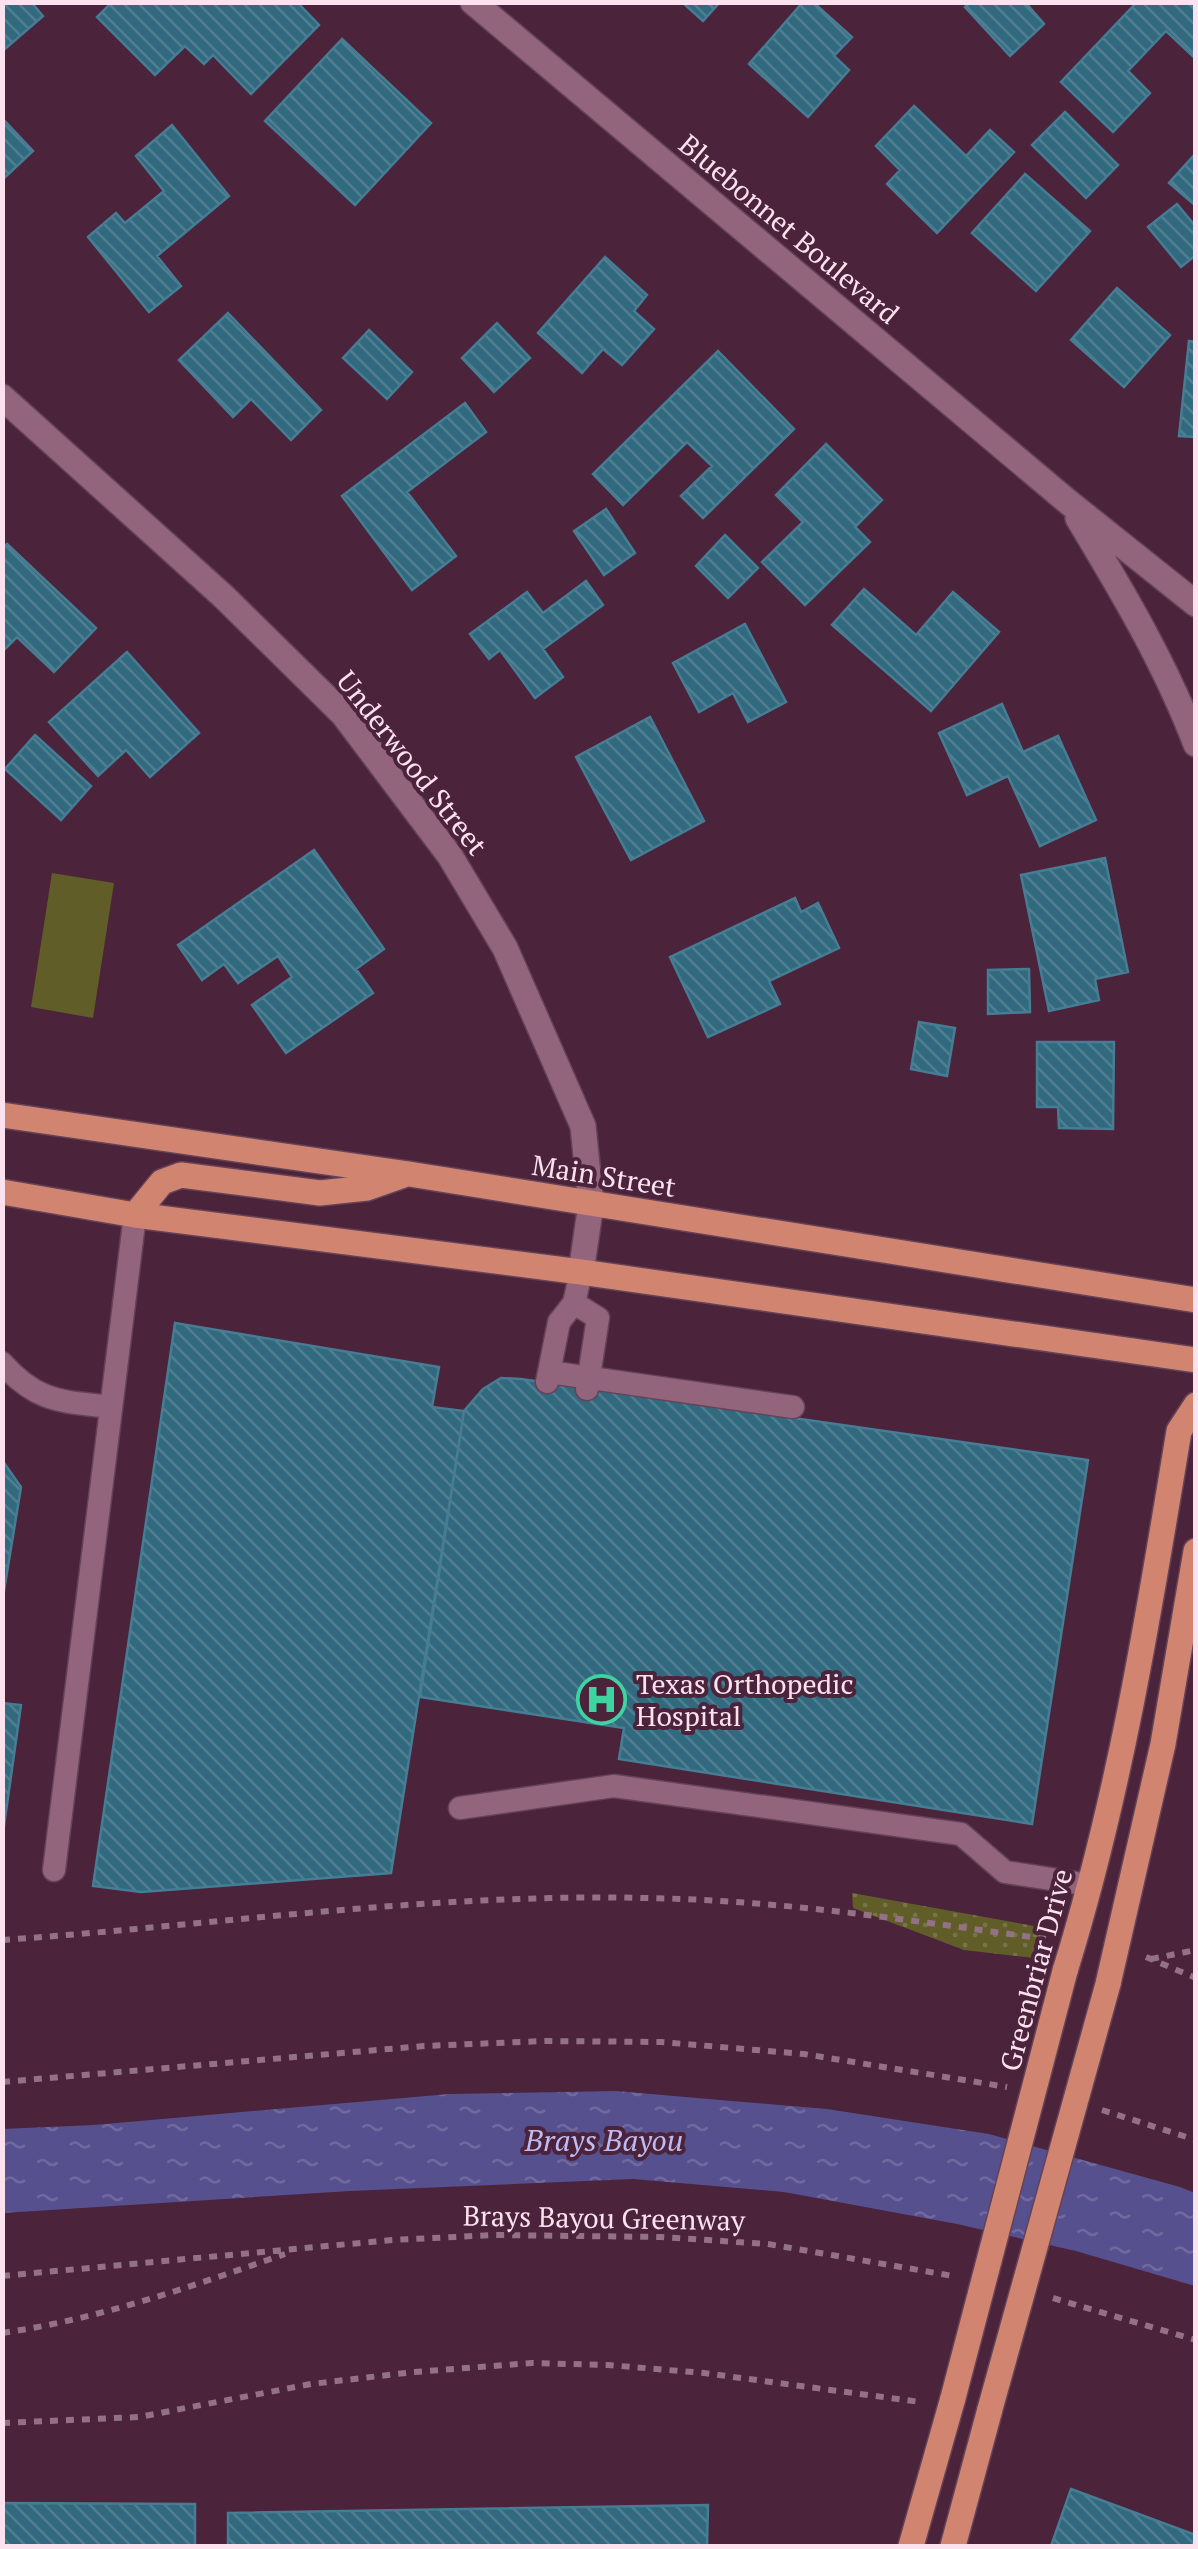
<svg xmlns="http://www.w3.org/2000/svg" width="1198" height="2549" viewBox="0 0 1198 2549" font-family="'PT Serif',serif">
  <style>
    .grass { fill: url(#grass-dots) }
    .pitch { fill: #605d29 }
    .water { fill: url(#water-ripples) }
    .building { fill: url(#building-back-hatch); stroke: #467d94; stroke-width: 2.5 }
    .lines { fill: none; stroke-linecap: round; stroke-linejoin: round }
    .service-casing { stroke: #644257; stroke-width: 25 }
    .minor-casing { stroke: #644257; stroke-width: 28 }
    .primary-casing { stroke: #644257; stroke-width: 28 }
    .path { stroke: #947285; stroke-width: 6; stroke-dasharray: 8 8; stroke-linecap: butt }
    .service { stroke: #93657d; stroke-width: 22 }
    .minor { stroke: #93657d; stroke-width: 25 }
    .primary { stroke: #d18470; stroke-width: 25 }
    .primary-bridge-casing { stroke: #644257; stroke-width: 28; stroke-linecap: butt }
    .primary-bridge { stroke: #d18470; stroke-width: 25 }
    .labels { text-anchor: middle; stroke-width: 8; stroke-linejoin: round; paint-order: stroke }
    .street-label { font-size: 28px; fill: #fce1ef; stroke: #4b233a }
    .poi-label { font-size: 28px; fill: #fce1ef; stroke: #4b233a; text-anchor: start }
    .water-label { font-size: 30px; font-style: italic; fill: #bdbbf3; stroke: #4b233a }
  </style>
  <defs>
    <pattern id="grass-dots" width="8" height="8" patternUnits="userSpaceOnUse" patternTransform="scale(2.5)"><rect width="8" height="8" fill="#605d29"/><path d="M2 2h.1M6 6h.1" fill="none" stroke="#787448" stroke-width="1.8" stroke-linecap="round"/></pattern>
    <pattern id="water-ripples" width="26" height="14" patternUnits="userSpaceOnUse" patternTransform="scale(2.5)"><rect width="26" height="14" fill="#56508e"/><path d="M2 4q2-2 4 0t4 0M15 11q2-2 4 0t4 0" fill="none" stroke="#6f699e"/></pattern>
    <pattern id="building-back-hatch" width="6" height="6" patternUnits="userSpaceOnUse" patternTransform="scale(2.5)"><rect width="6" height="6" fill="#31697f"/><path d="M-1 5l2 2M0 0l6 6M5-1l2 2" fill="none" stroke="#507e91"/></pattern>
  </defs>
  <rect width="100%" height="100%" fill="#4b233a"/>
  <path class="grass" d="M852 1893 1040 1927 1034 1958 964 1950 853 1908Z"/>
  <path class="pitch" d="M52 873 114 883 93 1018 31 1007Z"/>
  <path class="water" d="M616 2091 827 2109 989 2134 1180 2187 1195 2193V2286L1076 2251 957 2224 784 2192 633 2179 350 2191 3 2213 2 2129 94 2125 449 2094Z"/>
  <path class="building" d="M2 2H31L43 16 5 49Z
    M112 2H297L319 25 251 94 213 55 204 64 185 46 155 75 97 17Z
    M682 2H720L703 21Z
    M803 2H813L852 37 834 56 849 70 808 117 749 64Z
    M970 2H1025L1044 24 1010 56 965 7Z
    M1137 2H1196V59L1166 31 1128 71 1150 93 1113 132 1061 82Z
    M342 39 431 123 355 205 265 121Z
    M914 106 966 156 990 130 1014 152 937 233 887 184 900 170 876 146Z
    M1065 112 1118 165 1086 198 1032 145Z
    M2 118 33 151 2 180Z
    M172 125 229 196 157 256 181 286 149 312 88 237 116 213 125 223 164 191 136 156Z
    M1196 153V206L1169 183Z
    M1025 174 1090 231 1036 291 972 233Z
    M1177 204 1196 227V255L1181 267 1148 227Z
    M605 257 647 295 634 311 654 329 622 365 603 349 582 373 538 333Z
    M1117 288 1170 335 1124 387 1071 340Z
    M228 313 321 410 291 440 251 399 233 417 179 360Z
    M497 323 530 358 494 392 462 358Z
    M369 330 412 372 387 399 343 358Z
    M1189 341 1196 342V437L1179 436Z
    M718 351 794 429 703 518 681 496 712 466 687 442 623 505 593 474Z
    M465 403 486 432 407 492 456 556 412 590 342 496Z
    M826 444 882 500 855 527 870 542 805 605 762 562 803 522 776 495Z
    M606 509 635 553 604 575 574 531Z
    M725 535 758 568 728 598 696 566Z
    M7 544 96 628 54 672 17 637 2 652V549Z
    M586 581 603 605 543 649 563 677 535 698 500 650 489 659 470 634 527 592 543 613Z
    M864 589 916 635 953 592 999 632 931 711 832 625Z
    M745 624 786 702 748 722 733 693 699 712 673 663Z
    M127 652 199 733 150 777 126 750 98 776 49 722Z
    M1002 704 1023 752 1058 736 1096 820 1040 846 1008 776 967 795 939 733Z
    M650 717 704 821 631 860 576 757Z
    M35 735 91 786 61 820 5 769Z
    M314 850 384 949 356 969 373 993 286 1053 252 1005 292 977 278 956 238 983 224 964 202 980 178 945Z
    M1105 858 1128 972 1095 979 1099 1000 1049 1011 1021 875Z
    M795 898 801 912 818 903 839 948 769 981 780 1004 708 1037 670 957Z
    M1029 969 1030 1012 988 1014V970Z
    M919 1022 955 1028 947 1076 911 1069Z
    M1037 1042H1114L1113 1129 1059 1128 1058 1107H1037Z
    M175 1323 439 1367 432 1407 464 1411 391 1873 141 1892 93 1886Z
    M501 1378 521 1379 1088 1460 1032 1824 619 1759 624 1728 420 1697 464 1411 483 1389Z
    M2 1460 21 1487 3 1597H2Z
    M2 1703 21 1705 2 1840Z
    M1071 2489 1196 2535V2546H1051Z
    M2 2503 195 2504V2546H2Z
    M708 2505 707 2546H228V2513Z"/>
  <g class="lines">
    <defs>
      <path id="service" d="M574 1303 598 1318 587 1389
        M2 1363C38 1403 61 1401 111 1407
        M549 1372 793 1407
        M547 1382 559 1322 574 1303 581 1272
        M460 1808 614 1786 961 1834 1005 1872 1090 1885
        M54 1870 135 1215"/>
      <path id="minor" d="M473 2 1067 501 1196 604
        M2 397 223 596 343 714 450 856 505 948 583 1126 591 1204 581 1272
        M1078 518C1122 591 1165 663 1196 744"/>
      <path id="primary" d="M2 1115 409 1174 1196 1300
        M2 1192 135 1215 581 1272 1196 1360
        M135 1215 162 1182 181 1175 320 1193 367 1188 404 1175
        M1065 1971C1120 1794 1149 1613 1179 1431L1196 1405
        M1108 1984 1163 1744 1196 1551
        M911 2546 953 2398
        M953 2546 990 2409"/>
    </defs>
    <use href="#service" class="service-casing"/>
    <use href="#minor" class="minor-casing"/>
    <use href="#primary" class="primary-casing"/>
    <path class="path" d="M2 1940C217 1925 431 1893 646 1898 781 1900 913 1921 1046 1939
      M1146 1957 1196 1978
      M1151 1959 1196 1950
      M2 2082 424 2046 545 2041 661 2042 804 2054 1007 2087
      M1102 2110 1196 2140
      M2 2276 392 2240 495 2235 661 2237 768 2244 953 2276
      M1053 2298 1196 2340
      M2 2333C100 2319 192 2286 285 2254
      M2 2423 139 2417 311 2384 414 2372 532 2363 608 2365 704 2373 920 2402"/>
    <use href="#service" class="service"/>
    <use href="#minor" class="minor"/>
    <use href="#primary" class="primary"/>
    <defs>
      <path id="primary-bridge" d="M953 2398 1065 1971
        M990 2409 1108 1984"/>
    </defs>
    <use href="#primary-bridge" class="primary-bridge-casing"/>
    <use href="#primary-bridge" class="primary-bridge"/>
  </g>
  <defs>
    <symbol id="hospital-ring" viewBox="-11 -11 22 22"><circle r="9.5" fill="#4b233a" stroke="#3ed4a2" stroke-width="1.5"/><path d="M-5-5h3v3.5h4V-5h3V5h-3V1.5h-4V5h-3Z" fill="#3ed4a2"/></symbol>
  </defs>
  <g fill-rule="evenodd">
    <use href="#hospital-ring" x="574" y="1672" width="55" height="55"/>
  </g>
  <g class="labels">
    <g class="street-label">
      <text transform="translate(789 229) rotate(40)" y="10">Bluebonnet Boulevard</text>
      <text transform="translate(412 763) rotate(52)" y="10">Underwood Street</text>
      <text transform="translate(604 1176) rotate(9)" y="10">Main Street</text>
      <text transform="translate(1036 1970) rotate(-75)" y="10">Greenbriar Drive</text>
      <text transform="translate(604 2218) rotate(1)" y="10">Brays Bayou Greenway</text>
    </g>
    <g class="poi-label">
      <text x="636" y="1694">Texas Orthopedic<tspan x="636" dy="32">Hospital</tspan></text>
    </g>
    <g class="water-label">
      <text x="604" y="2151">Brays Bayou</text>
    </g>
  </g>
  <rect width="1198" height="2549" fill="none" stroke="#fce1ef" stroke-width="10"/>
</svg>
